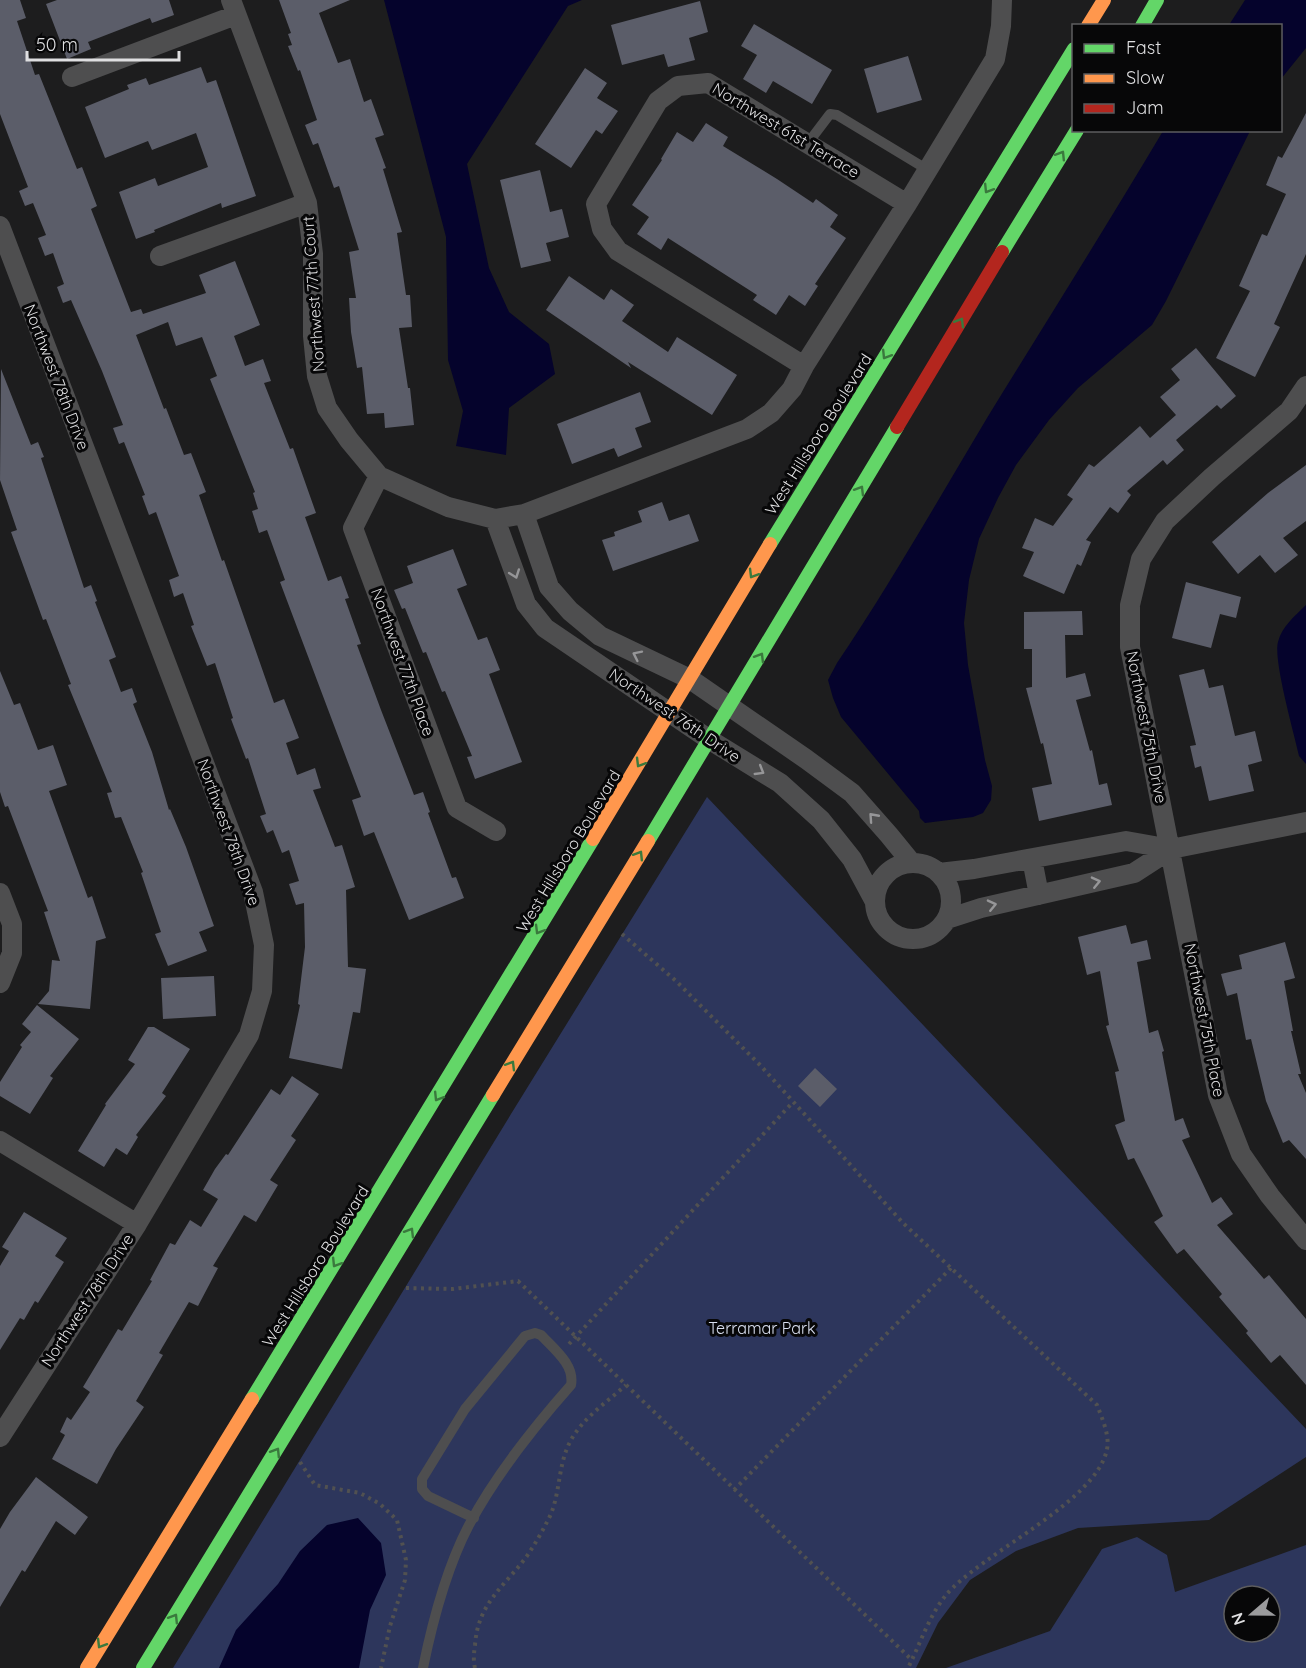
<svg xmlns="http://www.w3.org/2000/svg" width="1306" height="1668" viewBox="0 0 1306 1668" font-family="Quicksand,sans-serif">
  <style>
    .green { fill: #2d365c; fill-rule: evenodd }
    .water { fill: #05032c }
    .building { fill: #5b5d69 }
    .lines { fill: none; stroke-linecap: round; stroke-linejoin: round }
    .path { stroke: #515151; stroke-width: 4; stroke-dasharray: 3 4.5; stroke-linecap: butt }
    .lane { stroke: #4e4e4f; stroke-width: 10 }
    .street { stroke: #4e4e4f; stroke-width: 20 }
    .fast { stroke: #63d668; stroke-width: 14 }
    .slow { stroke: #ff974d; stroke-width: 14 }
    .jam { stroke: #b3261e; stroke-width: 14 }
    .oneway { stroke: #3a793d }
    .oneway2 { stroke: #969698 }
    .labels { text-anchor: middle; stroke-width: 6; stroke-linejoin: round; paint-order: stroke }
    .street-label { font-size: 16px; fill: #dfdfe1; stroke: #070708 }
    .park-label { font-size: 16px; fill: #dae0f1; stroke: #070708 }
  </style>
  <rect width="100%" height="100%" fill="#1d1d1e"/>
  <path class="green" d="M707 797 1306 1429V1457L1209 1520 1078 1528 1016 1551 970 1580 938 1623 916 1668H173L511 1114Z
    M1137 1537 1167 1555 1175 1592 1306 1545V1668H946L1050 1631 1102 1549ZM1234 1596H1270V1632H1234Z"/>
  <path class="water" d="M384 0H582L568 6 467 164 489 268 509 312 549 344 555 374 509 408 506 455 456 446 463 411 448 360 446 237Z
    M1245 0H1306V48L1281 79 1280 26 1229 25Z
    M1163 131H1250L1166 301 1152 325 1078 388 1049 420 1016 465 998 498 979 539 969 580 964 623 968 665 985 760 992 786 991 800 983 813 973 817 925 823 920 818 919 811 841 717 833 698 828 680 837 663C891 583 938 500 987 418 1046 322 1106 227 1163 131Z
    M1306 605V764L1299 756C1294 733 1273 660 1278 642 1282 626 1295 616 1306 605Z
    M358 1518 381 1543 386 1575 370 1610 359 1668H219L236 1630 278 1584 300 1551 327 1525Z"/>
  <path class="building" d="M0 0H20L26 18 17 21 35 75 39 74 77 169 82 167 97 206 91 209 131 312 141 309 143 314 206 293 199 275 235 261 260 325 234 336 245 366 263 359 271 381 264 383 290 449 293 448 316 513 305 517 328 581 341 576 349 598 345 599 361 644 357 645 381 710 414 795 423 792 430 812 428 813 452 878 456 877 464 898 409 920 374 832 364 836 352 800 361 797 280 582 285 580 267 530 259 533 252 511 258 509 253 493 255 492 210 379 217 376 202 337 176 346 168 322 136 335 164 409 166 408 184 455 191 453 206 492 199 495 222 561 224 560 274 703 284 699 299 738 286 743 297 775 315 768 321 788 313 790 335 847 342 845 355 887 346 890 348 967 366 969 360 1013 353 1012 342 1069 289 1058 300 1005 298 1004 305 947 304 903 296 905 289 884 299 881 289 850 282 853 273 830 267 833 260 816 266 814 248 758 246 759 231 719 233 718 215 663 207 666 191 626 194 625 183 593 174 597 169 580 179 576 156 512 149 515 142 496 145 495 124 442 119 444 113 428 123 425 102 371 71 300 63 303 57 287 64 284 53 253 45 256 38 238 46 235 33 203 25 206 19 191 28 187 0 114Z
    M57 0H169L174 15 152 23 150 18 88 42 91 49 67 59 46 4Z
    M279 0H350L319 13 338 63 350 59 364 102 371 99 384 135 375 138 386 168 383 169 402 232 397 233 406 295H410L412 327 399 328 408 388H410L414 425 385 428 384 413 367 414 362 367 357 368 351 332 349 298H356L349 252 359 250 339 186 334 188 318 143 313 145 305 125 317 120 300 70 298 71 288 46 292 45 288 34 291 33Z
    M700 1 708 32 689 38 695 60 668 67 664 54 622 65 611 25Z
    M754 24 832 70 812 104 773 81 766 93 743 79 757 55 741 46Z
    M908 56 922 100 877 113 864 69Z
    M201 67 207 83 216 80 256 196 222 208 221 203 154 230 155 232 136 239 119 192 155 178 158 186 208 167 196 133 152 150 148 141 105 158 85 107 129 89 127 85 146 78 149 85Z
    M585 68 607 83 597 98 618 111 602 134 596 130 571 168 535 144Z
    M1306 113V254L1274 324 1280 327 1255 377 1216 358 1250 291 1239 286 1262 234 1267 236 1286 194 1266 185 1278 156 1282 158Z
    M706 123 728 137 723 146 777 179 813 203 816 199 838 215 830 227 846 238 815 284 818 286 805 306 789 295 776 315 753 300 757 295 668 238 661 250 637 234 649 217 632 205 662 160 661 159 677 132 693 142Z
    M540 170 550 212 562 209 569 237 546 243 551 261 521 268 500 180Z
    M569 276 604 300 611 289 634 305 622 321 668 352 677 337 737 375 712 415 628 362 631 368 546 310Z
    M1196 348 1236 396 1221 409 1217 405 1176 440 1184 450 1167 465 1163 460 1127 491 1131 495 1118 513 1110 507 1086 540 1091 542 1081 566 1077 564 1064 594 1023 576 1034 552 1022 548 1035 518 1053 526 1073 499 1067 495 1089 464 1094 467 1140 426 1150 438 1176 415 1160 397 1180 380 1171 369Z
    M1 369 31 445 38 442 44 457 41 458 84 588 91 585 97 601 95 602 116 657 109 660 121 692 132 688 137 702 133 704 152 752 169 810 170 809 186 847 214 926 199 932 207 951 168 966 155 934 161 932 141 873 143 872 121 817 115 818 107 793 112 792 68 685 71 684 46 619 43 620 11 532 17 530 0 480Z
    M640 392 651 422 635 428 642 447 618 457 614 448 572 464 557 424Z
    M1306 465V521L1283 538 1298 555 1275 573 1260 555 1238 574 1212 542 1268 493Z
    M662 502 669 521 689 514 699 541 613 571 602 540 615 536 614 532 642 522 638 511Z
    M453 549 467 585 457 589 478 640 487 637 500 670 489 674 522 762 475 779 467 757 472 756 445 691 442 692 426 652 423 653 405 608 402 609 394 590 413 583 407 566Z
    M1186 582 1241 597 1236 618 1220 614 1211 648 1172 638Z
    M1082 611 1083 635H1065L1066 678 1085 673 1091 696 1076 700 1090 751 1092 750 1099 785 1107 783 1112 805 1039 821 1032 788 1052 784 1043 743 1041 744 1026 688 1032 687V649H1024V612Z
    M1204 669 1209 688 1223 685 1235 736 1255 731 1262 761 1248 765 1254 791 1209 801 1201 766 1195 768 1190 746 1196 745 1179 675Z
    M0 671 14 705 20 703 38 750 53 745 67 785 49 791 88 898 92 896 106 938 96 941 90 1009 38 1004 49 991 52 960 60 961 44 912 48 911 8 806 5 807 0 792Z
    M1126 925 1131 944 1147 940 1151 959 1137 962 1149 1033 1158 1030 1164 1051 1162 1052 1175 1121 1183 1118 1190 1137 1182 1140 1212 1203 1221 1197 1233 1214 1217 1225 1264 1279 1269 1275 1306 1319V1385L1280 1355 1271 1363 1246 1333 1248 1331 1219 1297 1222 1294 1184 1249 1177 1254 1154 1222 1163 1216 1134 1158 1128 1160 1115 1125 1125 1121 1115 1072 1119 1071 1106 1026 1109 1025 1100 971 1087 975 1078 937Z
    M1285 942 1295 978 1284 981 1293 1031H1291L1301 1074H1298L1306 1093V1159L1289 1140 1283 1143 1266 1101 1251 1039 1246 1040 1237 993 1227 996 1221 974 1242 969 1239 955Z
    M214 976 216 1016 163 1019 161 978Z
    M37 1005 79 1039 50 1076 53 1078 30 1114 0 1096V1082L22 1047 20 1045 31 1032 22 1024Z
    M148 1027H154L190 1049 162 1093 166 1096 136 1135 138 1137 127 1155 116 1148 104 1167 78 1151 106 1105 105 1104 135 1064 128 1060Z
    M815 1068 837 1089 820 1107 798 1086Z
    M292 1076 319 1094 291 1136 296 1140 270 1180 278 1185 256 1222 244 1215 213 1266 218 1268 198 1306 189 1302 159 1353 163 1355 136 1401 144 1407 116 1449 97 1484 52 1459 65 1435 60 1432 67 1417 71 1420 90 1392 83 1387 118 1329 122 1331 152 1281 150 1280 170 1243 175 1245 190 1220 201 1227 218 1199 203 1190 215 1169 226 1154 228 1155 271 1089 280 1095Z
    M24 1212 67 1238 55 1256 64 1262 38 1303 35 1301 24 1320 20 1318 0 1350V1266L9 1251 2 1247Z
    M36 1477 88 1517 75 1535 56 1521 25 1572 22 1570 0 1607V1529L10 1512Z"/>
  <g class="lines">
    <path class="path" d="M622 934 676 981 760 1065 903 1223 1097 1405C1102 1418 1110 1436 1107 1449 1097 1502 983 1552 946 1595 929 1616 920 1644 908 1668
      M406 1288 453 1289 518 1281 912 1660
      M569 1344 793 1102
      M300 1462 315 1485 360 1493 380 1504 397 1520 406 1560 405 1580 390 1626 381 1668
      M734 1490 951 1268
      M475 1668C473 1660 474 1653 475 1645 478 1603 504 1587 527 1556 535 1544 542 1532 548 1520 561 1496 557 1465 571 1440 583 1418 607 1402 626 1385"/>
    <path class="lane" d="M808 143 830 114 837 115 928 170
      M423 1668C433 1619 446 1569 469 1525 496 1474 533 1428 571 1385 575 1365 554 1349 541 1335L535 1333 525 1336 465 1409 422 1479V1489L428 1496 474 1518"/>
    <path class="street" d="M231 0 307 203 313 254V336L317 376 327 408 349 440 379 476 448 507 495 519 524 514 747 429 771 413 792 389 804 366 907 204 995 59 1001 26 1002 0
      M72 77 236 15
      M0 226 253 892 264 945 262 991 249 1035 137 1224 0 1437
      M160 256 307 203
      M804 366 618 251 602 229 596 204 658 101 678 86 708 83 907 204
      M1306 386 1289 411 1212 477 1165 521 1141 559 1130 605V647L1218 1095 1241 1154 1270 1196 1306 1240
      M379 476 353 528 457 808 496 831
      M524 514 549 587 570 611 600 636 690 679 806 759 852 793 889 835 911 862
      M495 519 526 604 545 628 710 740 780 783 821 820 852 859 874 900
      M1032 859 1039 895
      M875 901a38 38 0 1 1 76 0a38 38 0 1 1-76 0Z
      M939 873 974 869 1126 841 1171 849 1306 822
      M0 893 12 924V953L0 983
      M947 919 981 908 1134 873 1171 849
      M0 1141 137 1224"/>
    <path class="fast" d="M1142 26 1157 0
      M1002 252 1077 130
      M770 544 1074 49
      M648 841 897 427
      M252 1399 593 839
      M143 1668 493 1095"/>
    <path class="slow" d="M1088 26 1104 0
      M593 839 770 544
      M493 1095 648 841
      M87 1668 252 1399"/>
    <path class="jam" d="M897 427 1002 252"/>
  </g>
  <defs><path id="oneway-chevron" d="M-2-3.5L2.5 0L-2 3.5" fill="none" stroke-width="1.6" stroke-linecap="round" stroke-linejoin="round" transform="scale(1.5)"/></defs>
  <g class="oneway">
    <use href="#oneway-chevron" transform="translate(1061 155) rotate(-58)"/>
    <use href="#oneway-chevron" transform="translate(988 189) rotate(122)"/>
    <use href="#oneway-chevron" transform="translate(960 322) rotate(-59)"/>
    <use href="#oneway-chevron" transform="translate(886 355) rotate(122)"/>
    <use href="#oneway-chevron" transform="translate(860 490) rotate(-59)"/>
    <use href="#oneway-chevron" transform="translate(753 574) rotate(121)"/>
    <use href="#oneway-chevron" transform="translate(760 657) rotate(-59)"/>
    <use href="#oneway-chevron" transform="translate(640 763) rotate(121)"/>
    <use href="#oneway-chevron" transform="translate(639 855) rotate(-58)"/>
    <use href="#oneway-chevron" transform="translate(539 930) rotate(121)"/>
    <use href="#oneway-chevron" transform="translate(511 1065) rotate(-59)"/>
    <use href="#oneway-chevron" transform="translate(438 1097) rotate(122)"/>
    <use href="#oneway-chevron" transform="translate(410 1232) rotate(-59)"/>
    <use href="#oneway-chevron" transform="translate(336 1263) rotate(122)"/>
    <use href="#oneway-chevron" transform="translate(276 1452) rotate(-58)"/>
    <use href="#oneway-chevron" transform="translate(174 1618) rotate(-58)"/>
    <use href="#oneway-chevron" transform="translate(101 1644) rotate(121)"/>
  </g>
  <g class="oneway2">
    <use href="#oneway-chevron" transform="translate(515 574) rotate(70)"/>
    <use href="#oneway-chevron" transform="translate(637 655) rotate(-154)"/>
    <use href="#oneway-chevron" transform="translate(760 771) rotate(31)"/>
    <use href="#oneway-chevron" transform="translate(873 817) rotate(-132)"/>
    <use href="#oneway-chevron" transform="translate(1096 882) rotate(-13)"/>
    <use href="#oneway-chevron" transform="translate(992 905) rotate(-13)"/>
  </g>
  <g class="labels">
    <g class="street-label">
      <text transform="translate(786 130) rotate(31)" y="6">Northwest 61st Terrace</text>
      <text transform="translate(313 294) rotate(-94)" y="6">Northwest 77th Court</text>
      <text transform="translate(57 377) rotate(69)" y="6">Northwest 78th Drive</text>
      <text transform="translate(818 434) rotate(-58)" y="6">West Hillsboro Boulevard</text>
      <text transform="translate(403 662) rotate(70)" y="6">Northwest 77th Place</text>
      <text transform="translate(675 715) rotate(34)" y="6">Northwest 76th Drive</text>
      <text transform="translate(1147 727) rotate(79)" y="6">Northwest 75th Drive</text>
      <text transform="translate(229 832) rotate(70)" y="6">Northwest 78th Drive</text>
      <text transform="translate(568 851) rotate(-59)" y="6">West Hillsboro Boulevard</text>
      <text transform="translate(1205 1020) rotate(79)" y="6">Northwest 75th Place</text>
      <text transform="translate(315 1266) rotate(-58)" y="6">West Hillsboro Boulevard</text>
      <text transform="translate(87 1300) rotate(-57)" y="6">Northwest 78th Drive</text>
    </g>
    <g class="park-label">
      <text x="762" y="1334">Terramar Park</text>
    </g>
  </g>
  <rect x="1072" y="24" width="210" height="108" fill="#070708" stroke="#5d5d5f" stroke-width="1.5"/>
  <rect x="1084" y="44" width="30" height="9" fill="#63d668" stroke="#5d5d5f" stroke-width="1.5"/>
  <text x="1126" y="54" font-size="18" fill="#dfdfe1">Fast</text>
  <rect x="1084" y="74" width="30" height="9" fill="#ff974d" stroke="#5d5d5f" stroke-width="1.5"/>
  <text x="1126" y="84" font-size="18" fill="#dfdfe1">Slow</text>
  <rect x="1084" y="104" width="30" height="9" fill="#b3261e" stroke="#5d5d5f" stroke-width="1.5"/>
  <text x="1126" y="114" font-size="18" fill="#dfdfe1">Jam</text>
  <g transform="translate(1252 1614) rotate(250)"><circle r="28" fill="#070708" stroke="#5d5d5f" stroke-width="1.5"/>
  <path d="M0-4.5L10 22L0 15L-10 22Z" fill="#9b9b9d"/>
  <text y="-9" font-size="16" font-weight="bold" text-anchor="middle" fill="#dfdfe1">N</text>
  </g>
  <path d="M27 51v9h152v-9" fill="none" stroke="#dfdfe1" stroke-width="3"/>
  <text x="36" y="51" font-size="18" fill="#dfdfe1" stroke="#070708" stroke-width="4.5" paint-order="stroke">50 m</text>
</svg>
